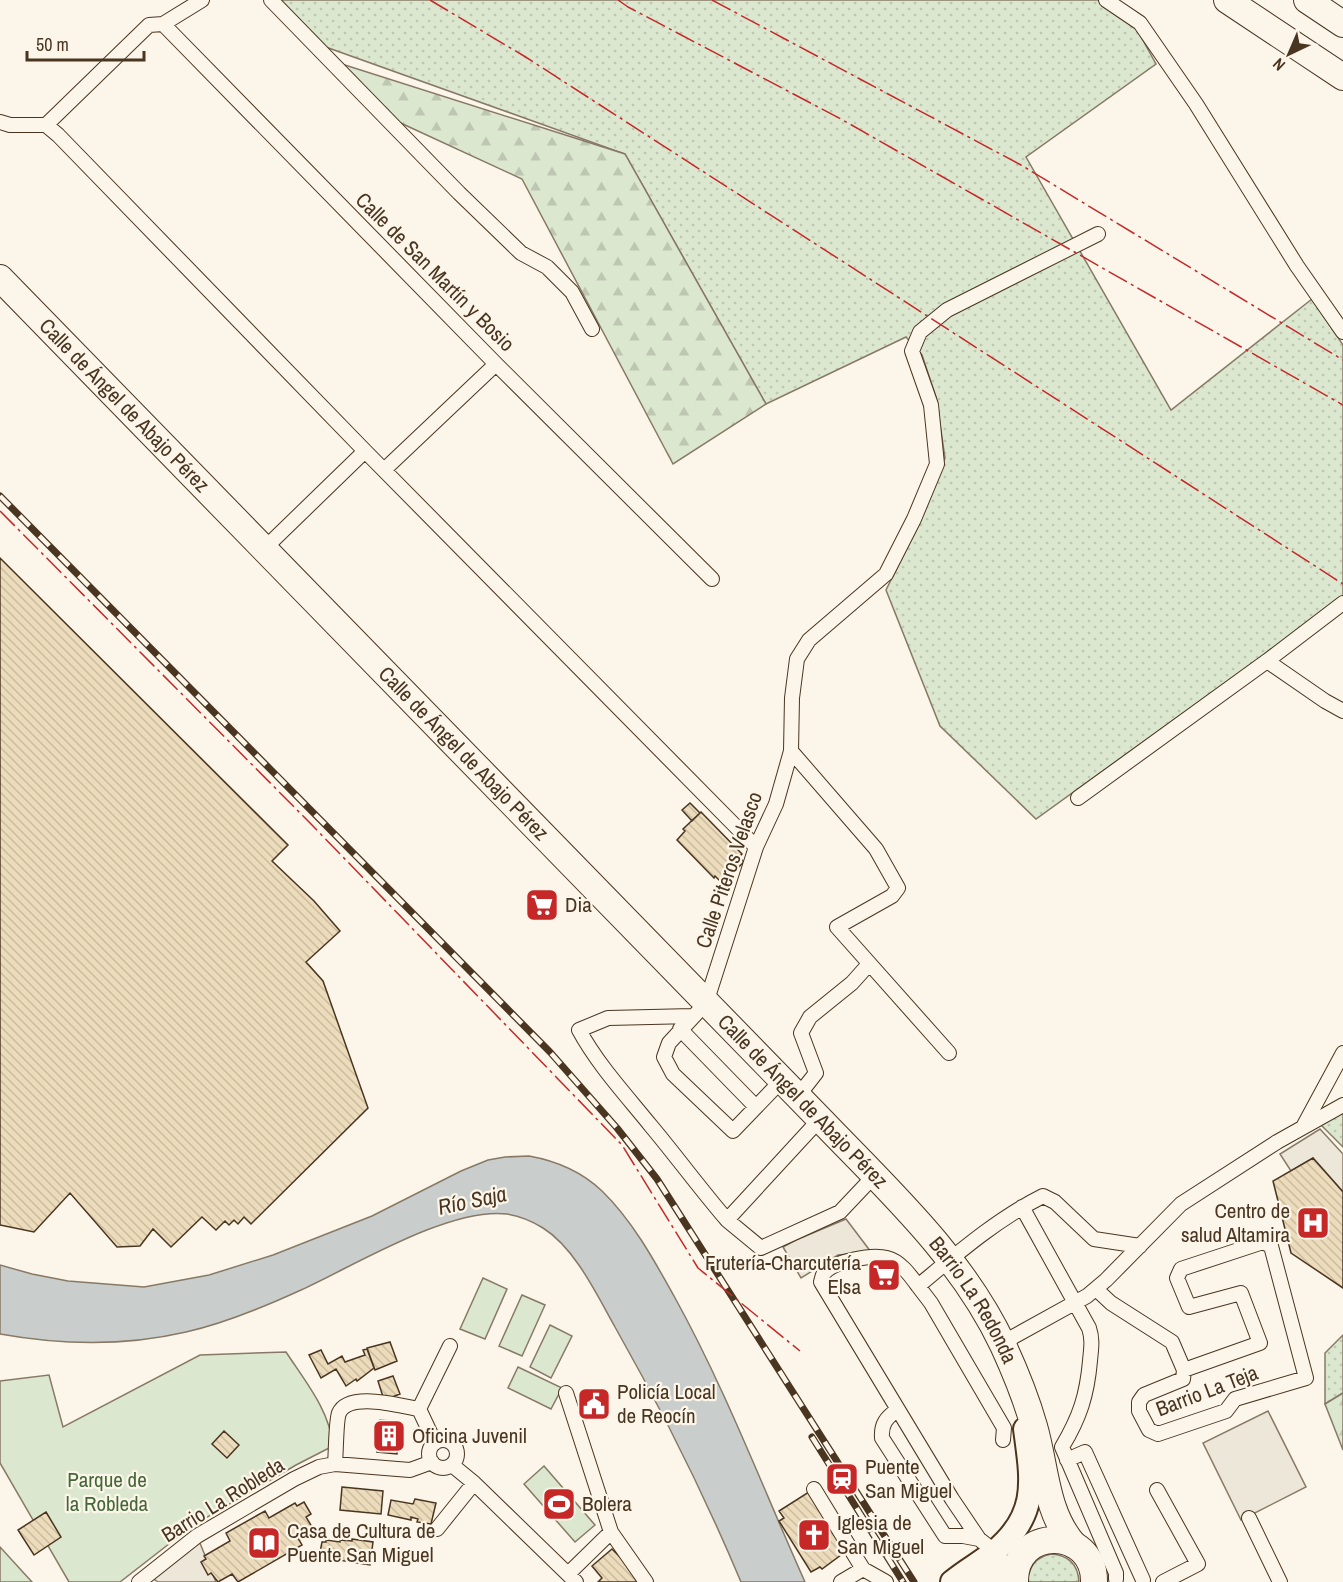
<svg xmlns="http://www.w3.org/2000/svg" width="1343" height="1582" viewBox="0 0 1343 1582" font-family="'Archivo Narrow',sans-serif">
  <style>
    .grass { fill: url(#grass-dots); stroke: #887966; stroke-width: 1.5 }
    .forest { fill: url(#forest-firs); stroke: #887966; stroke-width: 1.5 }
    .green { fill: #dce7d0; stroke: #887966; stroke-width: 1.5 }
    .parking { fill: #ede7d9; stroke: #887966; stroke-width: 1.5 }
    .water { fill: #c9cecd; stroke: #887966; stroke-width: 1.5 }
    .building { fill: url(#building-back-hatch); stroke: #4a3520; stroke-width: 1.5 }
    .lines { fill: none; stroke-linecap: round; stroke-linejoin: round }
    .street-casing { stroke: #4a3520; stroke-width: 16 }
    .primary-casing { stroke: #4a3520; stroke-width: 26 }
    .highway-casing { stroke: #4a3520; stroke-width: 28 }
    .street { stroke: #fbf6e9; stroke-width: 14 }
    .primary { stroke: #fbf6e9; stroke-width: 22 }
    .highway { stroke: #fbf6e9; stroke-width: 26 }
    .rail-casing { stroke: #4a3520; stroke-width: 7 }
    .rail { stroke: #fbf6e9; stroke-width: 4.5; stroke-dasharray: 14; stroke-linecap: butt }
    .power { stroke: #c62828; stroke-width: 1.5; stroke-dasharray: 21 4.5 3 4.5; stroke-linecap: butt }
    .labels { text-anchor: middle; stroke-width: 4.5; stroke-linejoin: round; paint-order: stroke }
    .street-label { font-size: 21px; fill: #4a3520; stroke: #fbf6e9 }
    .poi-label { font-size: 21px; fill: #4a3520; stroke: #fbf6e9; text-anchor: start }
    .park-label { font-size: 21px; fill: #436837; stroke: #fbf6e9 }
    .water-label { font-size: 22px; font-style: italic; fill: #4a3520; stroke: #fbf6e9 }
  </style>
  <defs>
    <pattern id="grass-dots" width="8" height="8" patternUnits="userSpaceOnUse" patternTransform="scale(1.5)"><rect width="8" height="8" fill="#dce7d0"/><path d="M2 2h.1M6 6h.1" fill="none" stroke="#bec7b2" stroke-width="1.8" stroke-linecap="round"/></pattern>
    <pattern id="forest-firs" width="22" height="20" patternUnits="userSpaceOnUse" patternTransform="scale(1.5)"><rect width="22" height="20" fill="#dce7d0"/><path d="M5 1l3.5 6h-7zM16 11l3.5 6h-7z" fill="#bec7b2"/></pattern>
    <pattern id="building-back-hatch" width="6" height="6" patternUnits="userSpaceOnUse" patternTransform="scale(1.5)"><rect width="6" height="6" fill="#ecdcbc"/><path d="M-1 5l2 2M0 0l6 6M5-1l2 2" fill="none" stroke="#ccbda1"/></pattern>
  </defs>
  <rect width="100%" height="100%" fill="#fbf6e9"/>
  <path class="grass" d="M273 0H1098L1135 26 1156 64 1026 157 1171 410 1312 299 1343 345V598L1036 819 940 726 886 590 918 526 945 458 936 397 922 355 906 337 766 404 625 154 309 41Z
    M1343 1105V1147L1316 1120Z
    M1343 1335V1393L1325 1404V1353Z
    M1051 1554C1068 1555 1078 1564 1079 1582H1027C1030 1566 1034 1558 1051 1554Z"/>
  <path class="forest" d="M326 59 625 154 766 404 673 464 522 179 392 119Z
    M1343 1393V1450L1325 1404Z"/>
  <path class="green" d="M483 1278 507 1289 485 1339 460 1329Z
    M522 1295 545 1305 522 1356 499 1346Z
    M550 1325 572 1336 551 1378 530 1367Z
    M286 1352C305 1381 330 1411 333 1446L296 1465 192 1526 120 1582H69L0 1463V1381L49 1375 63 1427 200 1355Z
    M518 1367 562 1388 551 1409 508 1388Z
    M544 1466 595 1525 575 1542 524 1484Z
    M0 1547 32 1582H0Z"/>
  <path class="parking" d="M1320 1129 1343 1154V1192L1313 1158 1291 1171 1280 1154Z
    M846 1219 871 1252 838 1255 801 1278 783 1247 796 1240Z
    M1268 1411 1306 1487 1241 1520 1203 1443Z
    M197 1536 216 1582H158L148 1575Z"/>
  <path class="water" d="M529 1156C557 1161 581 1171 602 1191 632 1220 654 1260 674 1296 725 1388 762 1486 805 1582H741C704 1494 662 1410 615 1327 597 1295 575 1248 543 1228 532 1221 520 1216 507 1214 449 1207 354 1266 301 1290 264 1307 226 1323 186 1332 126 1346 61 1345 0 1334V1265L32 1274 68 1281 144 1287 209 1275 273 1255 372 1216 461 1171 488 1160 505 1157Z"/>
  <path class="building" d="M0 558 288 845 272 861 314 901 340 931 306 962 323 981 368 1108 251 1224 244 1217 238 1224 234 1220 229 1225 225 1221 216 1230 202 1217 171 1247 153 1229 140 1246 117 1247 70 1193 34 1232 0 1225Z
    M690 803 700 813 692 821 682 810Z
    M701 812 742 854 739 857 744 862 722 883 715 876 714 878 677 840 685 831 683 829Z
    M1313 1158 1343 1192V1288L1291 1253 1273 1181Z
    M390 1342 397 1361 375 1370 367 1348Z
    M367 1349 374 1368 357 1381 356 1379 346 1386 336 1369 321 1378 309 1355 321 1350 328 1364 342 1356 345 1362 365 1355 363 1350Z
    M393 1376 400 1394 384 1400 378 1381Z
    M591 1391 606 1402 597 1416 581 1405Z
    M380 1420 398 1422 397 1454 377 1452Z
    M224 1431 239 1445 227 1458 212 1444Z
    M342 1487 383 1491 381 1514 340 1510Z
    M812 1490 849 1549 822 1569 820 1567 811 1572 779 1521 784 1518 779 1511Z
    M415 1499 436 1503 431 1524 417 1522 418 1519 411 1517V1520L388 1515 391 1500 413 1504Z
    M304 1502 311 1514 306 1517 312 1527 297 1536 302 1545 238 1582 232 1574 218 1582 211 1573 208 1575 201 1562 206 1559 204 1556 230 1541 226 1533 265 1511 269 1518 295 1503 297 1506Z
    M46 1512 61 1537 34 1555 18 1530Z
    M352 1539 373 1542 370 1565 319 1557 322 1542H326V1540L340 1542V1540L352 1541Z
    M612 1549 624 1561 640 1582H598L602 1578 592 1566Z"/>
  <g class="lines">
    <defs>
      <path id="street" d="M202 0 163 24 496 364 712 579
        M271 0 459 193 521 253 547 267 572 292 592 329
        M1106 0 1140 23 1196 104 1297 266 1343 332
        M0 122 10 125H46
        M46 125 58 135 365 451 756 847
        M46 125 149 25 163 24
        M384 470 496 364
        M264 549 365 451
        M1343 603 1267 661 1325 701 1343 711
        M791 751 876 849 898 888 892 896 837 927 949 1053
        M1078 798 1267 661
        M693 1016 608 1018 579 1030C598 1065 626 1095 651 1126 677 1157 701 1190 727 1220
        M680 1029 756 1107
        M782 1080 733 1131 673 1074 664 1057 669 1043 706 1003 756 847 776 804 791 751 792 698 797 659 809 640 886 574 914 519 937 464 931 405 912 351 920 332 947 310 1098 234
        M798 1096 816 1073 801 1033 810 1017 852 983 869 964
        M820 1119 727 1220 761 1248 840 1212 875 1175
        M1303 1127 1343 1053
        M1022 1207 1089 1328C1093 1340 1091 1349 1090 1361 1087 1395 1080 1417 1062 1447L1116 1573V1579
        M918 1286C910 1275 900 1261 887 1258 872 1254 834 1261 824 1273 822 1276 822 1279 821 1282L952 1499 979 1539 998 1554
        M1096 1289 1111 1303 1172 1342 1184 1370 1260 1343 1241 1293 1189 1307 1177 1278 1181 1269 1263 1242 1271 1246 1306 1378 1235 1399 1226 1411 1158 1434 1149 1430 1139 1411V1402L1144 1395 1183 1379 1184 1370
        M1002 1343 1087 1296 1106 1280 1181 1204 1277 1142 1343 1105
        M566 1393 611 1532 646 1582
        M419 1409 450 1346
        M897 1410C886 1418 881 1424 882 1438L945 1536H963L979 1539
        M1003 1440 1004 1428 931 1303 918 1286C958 1253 997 1219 1043 1196L1055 1202 1094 1239 1140 1246
        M429 1454a14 14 0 1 1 28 0a14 14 0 1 1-28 0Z
        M1067 1460 1085 1452 1143 1580
        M335 1464C336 1453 336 1420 339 1413 349 1391 400 1406 419 1409L435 1443
        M452 1465 474 1483 576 1582
        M814 1489 863 1569
        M1157 1490 1198 1564 1163 1582
        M1249 1518 1280 1582
        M437 1529 474 1483
        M568 1574 611 1532
        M139 1582 197 1536 294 1479 319 1467 335 1464 410 1470 432 1462
        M841 1582 863 1569 886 1582"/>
      <path id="primary" d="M952 1582C965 1571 980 1563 994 1552 1039 1515 1032 1481 1025 1429
        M978 1582 1019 1562"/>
      <g id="highway">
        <path d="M1227 0 1343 77"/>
        <path d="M1307 0 1343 24"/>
        <path id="s1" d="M0 278 820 1119C887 1189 961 1256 1003 1345 1015 1371 1026 1398 1034 1426 1046 1467 1045 1512 1074 1545"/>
        <path d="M1015 1582C1014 1525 1095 1527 1094 1582"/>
      </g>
    </defs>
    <use href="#street" class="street-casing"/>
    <use href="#primary" class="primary-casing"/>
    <use href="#highway" class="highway-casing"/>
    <use href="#street" class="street"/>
    <use href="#primary" class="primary"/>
    <use href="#highway" class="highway"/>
    <defs>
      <path id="rail" d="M0 496 550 1052 617 1128 657 1179 914 1582
        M812 1437 903 1582"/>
    </defs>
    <use href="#rail" class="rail-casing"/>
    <use href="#rail" class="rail"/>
    <path class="power" d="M430 0 524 56 1343 584
      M618 0 628 7 841 119 1343 405
      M712 0 1021 165 1343 360
      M0 511 312 825 622 1145 698 1268 800 1351"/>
  </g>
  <defs>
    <symbol id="supermarket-square" viewBox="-11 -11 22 22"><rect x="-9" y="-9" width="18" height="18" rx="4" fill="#c62828" stroke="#fbf6e9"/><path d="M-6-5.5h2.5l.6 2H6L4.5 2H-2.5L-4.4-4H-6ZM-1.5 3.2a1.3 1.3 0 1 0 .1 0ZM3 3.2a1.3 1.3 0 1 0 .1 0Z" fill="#fff"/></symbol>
    <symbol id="hospital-square" viewBox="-11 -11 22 22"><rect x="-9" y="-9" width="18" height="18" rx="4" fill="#c62828" stroke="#fbf6e9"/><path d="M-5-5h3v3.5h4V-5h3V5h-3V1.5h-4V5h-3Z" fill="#fff"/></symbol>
    <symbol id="civic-square" viewBox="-11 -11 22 22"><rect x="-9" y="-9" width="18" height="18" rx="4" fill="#c62828" stroke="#fbf6e9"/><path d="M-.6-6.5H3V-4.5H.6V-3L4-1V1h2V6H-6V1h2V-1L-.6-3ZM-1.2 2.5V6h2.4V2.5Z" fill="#fff"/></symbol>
    <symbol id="building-square" viewBox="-11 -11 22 22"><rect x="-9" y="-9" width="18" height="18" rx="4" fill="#c62828" stroke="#fbf6e9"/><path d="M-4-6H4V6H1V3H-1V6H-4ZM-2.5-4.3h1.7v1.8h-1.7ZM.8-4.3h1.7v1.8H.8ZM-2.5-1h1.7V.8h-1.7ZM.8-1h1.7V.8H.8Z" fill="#fff"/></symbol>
    <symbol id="station-square" viewBox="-11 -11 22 22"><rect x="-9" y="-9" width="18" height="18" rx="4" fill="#c62828" stroke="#fbf6e9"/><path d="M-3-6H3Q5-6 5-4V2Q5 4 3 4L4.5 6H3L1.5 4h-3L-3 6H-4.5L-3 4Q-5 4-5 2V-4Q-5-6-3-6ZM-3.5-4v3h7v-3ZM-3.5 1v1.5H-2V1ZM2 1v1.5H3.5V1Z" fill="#fff"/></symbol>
    <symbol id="stadium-square" viewBox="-11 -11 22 22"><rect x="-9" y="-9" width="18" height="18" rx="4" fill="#c62828" stroke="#fbf6e9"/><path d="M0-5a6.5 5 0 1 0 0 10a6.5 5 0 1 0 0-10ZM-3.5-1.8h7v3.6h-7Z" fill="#fff"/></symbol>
    <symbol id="church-square" viewBox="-11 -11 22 22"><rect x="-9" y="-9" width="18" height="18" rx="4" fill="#c62828" stroke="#fbf6e9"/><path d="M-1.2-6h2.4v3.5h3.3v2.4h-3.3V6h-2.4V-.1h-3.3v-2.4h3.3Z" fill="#fff"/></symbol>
    <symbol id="library-square" viewBox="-11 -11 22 22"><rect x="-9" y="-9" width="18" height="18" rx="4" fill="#c62828" stroke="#fbf6e9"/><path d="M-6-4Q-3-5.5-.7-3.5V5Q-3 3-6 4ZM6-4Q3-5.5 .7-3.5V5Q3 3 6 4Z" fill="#fff"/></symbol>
  </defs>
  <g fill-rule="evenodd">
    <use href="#supermarket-square" x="523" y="886" width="38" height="38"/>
    <use href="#hospital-square" x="1294" y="1204" width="38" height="38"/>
    <use href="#supermarket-square" x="865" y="1256" width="38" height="38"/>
    <use href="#civic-square" x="575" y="1385" width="38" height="38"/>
    <use href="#building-square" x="370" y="1417" width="38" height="38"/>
    <use href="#station-square" x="823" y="1460" width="38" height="38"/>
    <use href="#stadium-square" x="540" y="1485" width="38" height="38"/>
    <use href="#church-square" x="795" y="1516" width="38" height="38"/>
    <use href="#library-square" x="245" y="1524" width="38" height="38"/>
  </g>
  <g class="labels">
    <g class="street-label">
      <text transform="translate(435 272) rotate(45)" y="7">Calle de San Martín y Bosio</text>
      <text dy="7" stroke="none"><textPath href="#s1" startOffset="178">Calle de Ángel de Abajo Pérez</textPath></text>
      <text dy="7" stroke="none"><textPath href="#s1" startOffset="664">Calle de Ángel de Abajo Pérez</textPath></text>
      <text transform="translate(729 870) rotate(-71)" y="7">Calle Piteros Velasco</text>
      <text dy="7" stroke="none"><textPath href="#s1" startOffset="1150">Calle de Ángel de Abajo Pérez</textPath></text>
      <text dy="7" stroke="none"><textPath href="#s1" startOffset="1413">Barrio La Redonda</textPath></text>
      <text transform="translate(1207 1391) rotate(-21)" y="7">Barrio La Teja</text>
      <text transform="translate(223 1500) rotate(-32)" y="7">Barrio La Robleda</text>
    </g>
    <g class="poi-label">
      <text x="565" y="912">Dia</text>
      <text x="1290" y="1218" text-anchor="end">Centro de<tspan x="1290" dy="24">salud Altamira</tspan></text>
      <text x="861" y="1270" text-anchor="end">Frutería-Charcutería<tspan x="861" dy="24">Elsa</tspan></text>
      <text x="617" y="1399">Policía Local<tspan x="617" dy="24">de Reocín</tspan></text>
      <text x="412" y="1443">Oficina Juvenil</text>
      <text x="865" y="1474">Puente<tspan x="865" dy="24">San Miguel</tspan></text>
      <text x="582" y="1511">Bolera</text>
      <text x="837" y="1530">Iglesia de<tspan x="837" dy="24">San Miguel</tspan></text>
      <text x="287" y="1538">Casa de Cultura de<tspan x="287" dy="24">Puente San Miguel</tspan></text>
    </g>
    <g class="park-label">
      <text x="107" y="1487">Parque de<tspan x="107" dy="24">la Robleda</tspan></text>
    </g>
    <g class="water-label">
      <text transform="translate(472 1200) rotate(-12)" y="8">Río Saja</text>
    </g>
  </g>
  <g transform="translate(1289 54) rotate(224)" stroke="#fbf6e9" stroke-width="4.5" paint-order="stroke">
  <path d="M0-4.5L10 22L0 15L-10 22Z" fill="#4a3520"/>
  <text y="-9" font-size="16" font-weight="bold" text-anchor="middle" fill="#4a3520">N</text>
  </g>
  <path d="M27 51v9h117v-9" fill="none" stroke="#4a3520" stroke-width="3"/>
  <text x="36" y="51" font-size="18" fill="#4a3520" stroke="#fbf6e9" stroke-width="4.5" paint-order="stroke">50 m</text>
</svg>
